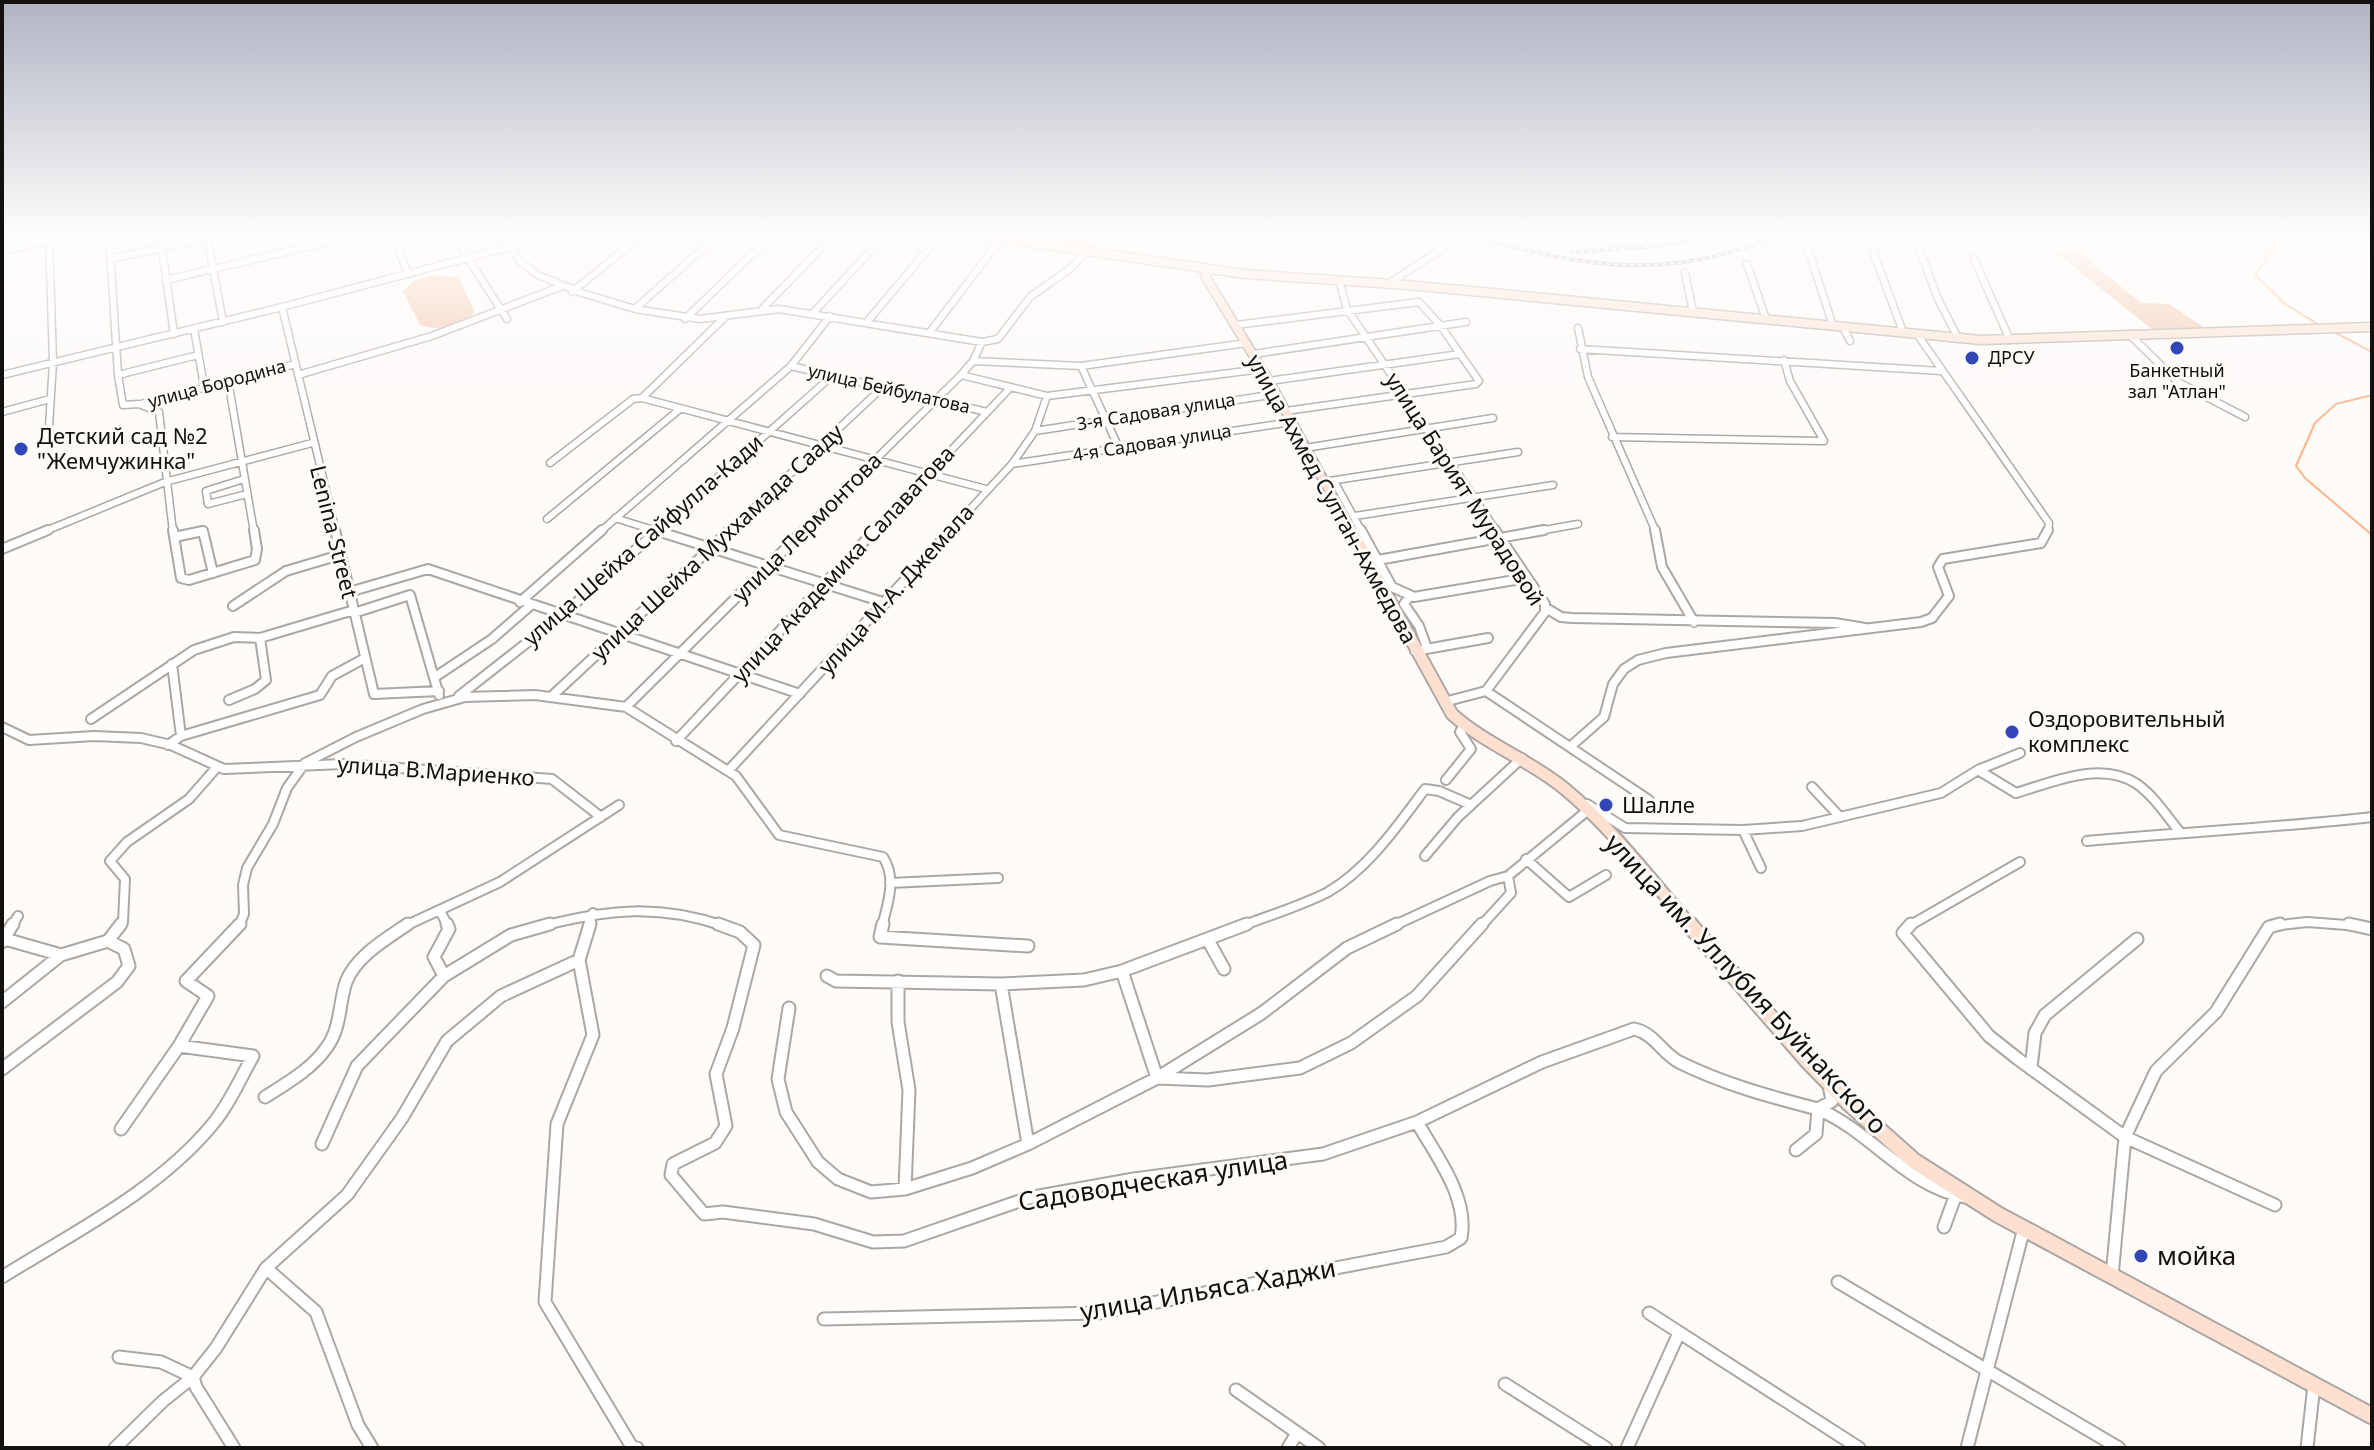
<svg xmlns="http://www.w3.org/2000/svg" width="2374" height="1450" viewBox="0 0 2374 1450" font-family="'Noto Sans',sans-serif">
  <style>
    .green { fill: #f3c2a6 }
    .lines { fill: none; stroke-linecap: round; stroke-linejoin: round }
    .stream { stroke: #fdb489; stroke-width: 2 }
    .minor-far2-casing { stroke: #ada7a4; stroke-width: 9 }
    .minor-far1-casing { stroke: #ada7a4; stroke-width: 12 }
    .minor-casing { stroke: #ada7a4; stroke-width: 15 }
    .secondary-far2-casing { stroke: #ada7a4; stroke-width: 11 }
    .secondary-far1-casing { stroke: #ada7a4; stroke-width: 15 }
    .secondary-casing { stroke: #ada7a4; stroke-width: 19 }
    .minor-far2 { stroke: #fff; stroke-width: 6 }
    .minor-far1 { stroke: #fff; stroke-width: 8 }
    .minor { stroke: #fff; stroke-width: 11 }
    .secondary-far2 { stroke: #fde0cf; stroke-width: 8 }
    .secondary-far1 { stroke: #fde0cf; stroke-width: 11 }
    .secondary { stroke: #fde0cf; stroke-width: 15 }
    .rail-casing { stroke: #868381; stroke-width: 4 }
    .rail { stroke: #fefbf9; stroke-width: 2; stroke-dasharray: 4; stroke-linecap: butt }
    .poi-dot { fill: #3246b8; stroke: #fefbf9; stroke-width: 3 }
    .labels { text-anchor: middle; stroke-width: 6; stroke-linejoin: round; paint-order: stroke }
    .far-poi-label { font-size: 18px; fill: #13110f; stroke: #fefbf9; text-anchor: start }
    .far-street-label { font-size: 18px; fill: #13110f; stroke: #fefbf9 }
    .poi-label { font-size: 22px; fill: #13110f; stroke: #fefbf9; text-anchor: start }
    .street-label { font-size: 22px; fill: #13110f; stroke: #fefbf9 }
    .near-street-label { font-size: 26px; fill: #13110f; stroke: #fefbf9 }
    .near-poi-label { font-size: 26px; fill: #13110f; stroke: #fefbf9; text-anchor: start }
  </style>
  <rect width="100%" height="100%" fill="#fefbf9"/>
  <path class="green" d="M2075 249 2141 303 2169 304 2205 328 2153 330 2054 251Z
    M432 275 458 277 475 312C461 328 439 331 420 325L403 291 413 281Z"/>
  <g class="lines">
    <path class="stream" d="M2277 235 2279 240 2255 275 2285 304 2321 326
      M2334 332 2372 352
      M2372 395 2336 404 2315 423 2296 466 2305 478 2372 535"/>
    <defs>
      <path id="minor-far2" d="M49 235 53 362 49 427
        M109 235 118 375 123 405 139 404 159 412 173 532
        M160 235 174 334
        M393 235 408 274
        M453 235 507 319
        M503 235 521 262 538 275 582 293 635 309 700 319 779 309 982 342 998 339 1030 297 1071 268 1085 252
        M1820 235 1807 246 1833 326
        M1867 235 1903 332
        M1914 235 1938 299 1958 338
        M207 236 223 322
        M2 251 74 235
        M110 259 208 238
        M1974 259 2010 340
        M1747 264 1766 319
        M1685 273 1693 312
        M166 280 357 235
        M1339 280 1347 309 1497 532
        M1386 285 1464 235
        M572 292 642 235
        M282 307 336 532
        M637 307 718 235
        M763 308 834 235
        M813 313 885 235
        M685 319 772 235
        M867 322 940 235
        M1236 325 1419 302 1440 325 1479 381 1476 384 1286 411
        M1843 327 1850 341
        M1578 328 1588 377 1656 532
        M194 329 204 386
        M930 332 1001 239
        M1917 334 2049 523 2048 532
        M2131 336 2178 382 2245 417
        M1580 349 1941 371
        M1254 354 1466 322
        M973 361 1081 366 1247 343
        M791 366 987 412
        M1081 366 1119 448
        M2 375 282 307 509 247
        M118 375 198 355
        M298 375 432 336 562 286
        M961 375 1047 396 1262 369
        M228 380 254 532
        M1269 381 1460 354
        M642 398 986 489
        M141 404 295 364
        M2 412 50 399
        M1035 431 1276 394
        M1612 437 1824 441 1790 381 1784 360
        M1305 448 1493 418
        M550 463 633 399 642 398 726 316
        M1012 464 1292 422
        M244 479 206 491 208 504 247 494
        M1334 481 1362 532
        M1323 482 1518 452
        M1355 516 1553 485
        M615 518 660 532
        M547 519 680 409
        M43 532 165 482 312 443
        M197 532H203
        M600 532 791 366 830 316
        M656 532 833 375
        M728 532 883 387
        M802 532 961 375 973 361 982 342
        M874 532 1010 388
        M949 532 1012 464 1035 431 1047 396
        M1533 532 1578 524"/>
      <path id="minor-far1" d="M173 530 181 578 189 580 255 560 257 549 254 530
        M335 530 374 694 439 691
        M654 530 886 603
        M1361 530 1392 587
        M1655 530 1662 567 1694 622
        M174 537 203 531 213 573
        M2 549 48 530
        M1378 560 1544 530
        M1382 588 1392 587 1414 597 1527 578
        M349 592 428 569 800 694
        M1409 597 1404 604 1419 626 1427 648
        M520 602 602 530
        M233 606 286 571 340 555
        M1546 608 1561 617 1572 618 1835 623 1865 628
        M354 613 410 595 439 695
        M1415 651 1488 638
        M172 664 181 736
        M435 677 492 639 531 605
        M1486 691 1545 612V604L1495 530
        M459 696 561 616 658 530
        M551 697 730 530
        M229 700 255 689 266 680 260 638
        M1444 702 1486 691 1649 800
        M626 707 804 530
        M91 719 194 650 234 637 260 638 354 610
        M2 727 29 740 94 736 141 738 171 745 224 769 343 764 552 779 601 817
        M676 741 875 530
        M168 745 181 736 320 695 332 676 365 658
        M1571 746 1604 717 1613 684 1624 669 1638 660 1666 653 1921 622 1932 618 1949 596 1938 567 1943 559 2041 543 2048 530
        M1978 770 2016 793C2053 782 2101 760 2137 784 2154 796 2166 815 2179 831
        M728 771 951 530
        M1446 780 1471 749 1460 732 1464 725
        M1812 787 1840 817
        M1587 804 1625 828 1743 830 1802 826 1941 793 1978 770 2020 753
        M1743 830 1761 868
        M2087 841C2182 832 2277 828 2372 817
        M1425 856 1458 817 1522 758
        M1526 859 1569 897 1606 875
        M890 883 998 878
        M440 911 448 926
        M12 926 18 916
        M120 926 123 922 125 879 110 861 127 842 189 799 217 767
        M239 926 244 914 243 885 247 868 273 824 287 788 305 763 356 737 423 709 465 697 535 695 626 707 736 776 779 835 883 857C897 878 888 903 882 926
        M405 926 500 882 619 805
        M543 926C608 909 659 904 724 926
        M589 926 593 913
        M1242 926C1270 915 1301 906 1328 892 1368 869 1398 825 1425 789L1439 791 1469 804
        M1393 926 1490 881 1508 876
        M1481 926 1511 893 1508 876 1587 811
        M1909 926 2020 862
        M2272 926 2307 922 2360 926"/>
      <path id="minor" d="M718 924 740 932 754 945 733 1028 716 1074 726 1126 715 1143 673 1164 671 1175 704 1214 723 1212 814 1224 873 1242 904 1241 1028 1198 1134 1179 1323 1154 1417 1122 1542 1062 1634 1029C1654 1033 1662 1053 1679 1062 1723 1084 1771 1097 1818 1109L1832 1101 1829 1085
        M883 924 880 937 1028 946
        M1911 924 1903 933 1989 1036 2018 1059 2125 1137 2275 1205
        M2349 924 2372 929
        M5 939 61 955
        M1208 940 1224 969
        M2 942 13 924
        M579 960 593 1035 557 1124 545 1302 632 1447 637 1448
        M1122 971 1157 1078 1262 1013 1347 948 1397 924
        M444 976 434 957 449 929 447 924
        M827 976 836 981 1001 984 1084 980 1122 971 1247 924
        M898 981V1022L909 1090 905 1189
        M1001 984 1028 1144
        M2 1002 61 955 108 941 121 924
        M789 1008 778 1079 786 1112 818 1162 838 1179 871 1192 905 1189 972 1168 1028 1144 1157 1078 1208 1080 1300 1068 1351 1043 1417 996 1482 924
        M2031 1068 2035 1033 2045 1015 2137 939
        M2 1069 117 982 129 966 124 949 108 941
        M265 1097C287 1083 312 1069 327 1047 341 1028 339 1003 346 982 356 956 386 939 408 924
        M121 1129 179 1046 208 996 186 981 240 924
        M322 1144 357 1066 444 976 511 935 550 924
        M1796 1150 1816 1134 1818 1109C1872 1132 1907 1187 1966 1197
        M1944 1227 1955 1197
        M266 1268 316 1312 358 1425 372 1448
        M2112 1276 2125 1137 2156 1071 2216 1012 2269 927 2280 924
        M2 1277C74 1232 156 1192 212 1125 229 1105 240 1079 253 1056L179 1046
        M1838 1282 2119 1448
        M1649 1313 1859 1448
        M824 1319 1099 1313 1446 1247 1461 1238C1469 1197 1436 1156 1417 1122
        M119 1357 161 1362 193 1377 196 1387 234 1448
        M1505 1384 1606 1448
        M1236 1390 1319 1448
        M115 1448 163 1401 193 1377 216 1348 266 1268 347 1195 402 1118 447 1041 501 996 579 960 590 924
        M1288 1448 1297 1433
        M1627 1448 1679 1333
        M1967 1448 2024 1228
        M2307 1448 2314 1385"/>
      <path id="secondary-far2" d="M977 235 1245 274 1408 285 1981 340 2372 327
        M1208 272 1205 276 1269 381 1352 532"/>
      <path id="secondary-far1" d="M1351 530 1452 714C1485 744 1530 760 1565 789 1612 828 1651 880 1691 926"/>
      <path id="secondary" d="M1689 924 1808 1061 1850 1104 1914 1161 1997 1214 2372 1416"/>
    </defs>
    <use href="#minor-far2" class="minor-far2-casing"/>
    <use href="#minor-far1" class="minor-far1-casing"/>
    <use href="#minor" class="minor-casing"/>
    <use href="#secondary-far2" class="secondary-far2-casing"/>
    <use href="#secondary-far1" class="secondary-far1-casing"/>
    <use href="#secondary" class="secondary-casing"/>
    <use href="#minor-far2" class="minor-far2"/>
    <use href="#minor-far1" class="minor-far1"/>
    <use href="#minor" class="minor"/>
    <use href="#secondary-far2" class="secondary-far2"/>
    <use href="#secondary-far1" class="secondary-far1"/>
    <use href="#secondary" class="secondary"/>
    <defs>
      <path id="rail" d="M1473 235C1580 269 1674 281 1779 235
        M1572 252 1657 246 1723 235"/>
    </defs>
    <use href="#rail" class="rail-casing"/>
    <use href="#rail" class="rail"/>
  </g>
  <linearGradient id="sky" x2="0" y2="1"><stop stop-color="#b0b4c2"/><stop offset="0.54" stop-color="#fffdfc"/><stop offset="1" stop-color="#fffdfc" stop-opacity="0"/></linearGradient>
  <rect width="2374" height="438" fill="url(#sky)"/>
  <g class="poi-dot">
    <circle cx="2177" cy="348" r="8"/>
    <circle cx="1972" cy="358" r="8"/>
    <circle cx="21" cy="449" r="8"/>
    <circle cx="2012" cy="732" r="8"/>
    <circle cx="1606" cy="805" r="8"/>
    <circle cx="2141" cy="1256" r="8"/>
  </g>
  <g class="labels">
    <g class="far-poi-label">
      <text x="1988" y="364">ДРСУ</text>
      <text x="2177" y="377" text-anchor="middle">Банкетный<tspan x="2177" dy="21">зал "Атлан"</tspan></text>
    </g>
    <g class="far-street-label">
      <text transform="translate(217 384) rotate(-15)" y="6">улица Бородина</text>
      <text transform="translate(889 389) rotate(13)" y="6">улица Бейбулатова</text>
      <text transform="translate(1156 412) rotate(-9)" y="6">3-я Садовая улица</text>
      <text transform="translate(1152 443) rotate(-9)" y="6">4-я Садовая улица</text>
    </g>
    <g class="poi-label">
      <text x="37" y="444">Детский сад №2<tspan x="37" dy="25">"Жемчужинка"</tspan></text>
      <text x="2028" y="727">Оздоровительный<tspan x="2028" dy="25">комплекс</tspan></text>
      <text x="1622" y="813">Шалле</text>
    </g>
    <g class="street-label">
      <text transform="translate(1465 489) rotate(57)" y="8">улица Барият Мурадовой</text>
      <text transform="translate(1332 499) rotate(61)" y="8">улица Ахмед Султан-Ахмедова</text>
      <text transform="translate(807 527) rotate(-45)" y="8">улица Лермонтова</text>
      <text transform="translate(334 532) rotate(76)" y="8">Lenina Street</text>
      <text transform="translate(643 540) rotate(-41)" y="8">улица Шейха Сайфулла-Кади</text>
      <text transform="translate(717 542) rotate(-43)" y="8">улица Шейха Муххамада Сааду</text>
      <text transform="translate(843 564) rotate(-47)" y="8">улица Академика Салаватова</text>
      <text transform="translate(896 589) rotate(-48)" y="8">улица М-А. Джемала</text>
      <text transform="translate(436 771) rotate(4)" y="8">улица В.Мариенко</text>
    </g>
    <g class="near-street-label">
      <text transform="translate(1746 984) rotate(47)" y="9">улица им. Уллубия Буйнакского</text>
      <text transform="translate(1153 1181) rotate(-9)" y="9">Садоводческая улица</text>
      <text transform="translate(1208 1290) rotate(-10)" y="9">улица Ильяса Хаджи</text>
    </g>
    <g class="near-poi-label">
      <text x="2157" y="1265">мойка</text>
    </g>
  </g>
  <rect width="2374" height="1450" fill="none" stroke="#13110f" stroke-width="8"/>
</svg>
